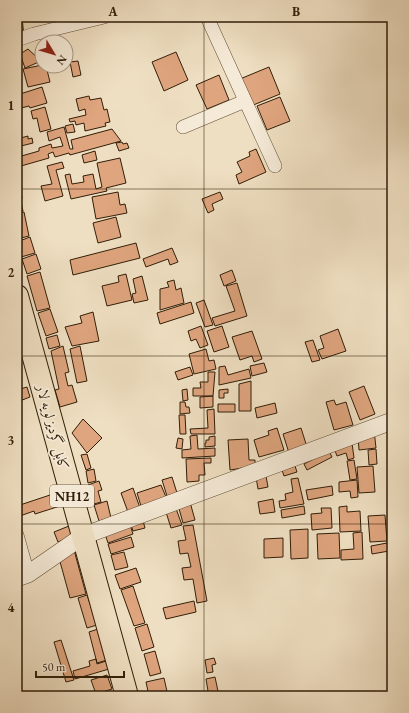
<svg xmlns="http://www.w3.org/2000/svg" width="409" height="713" viewBox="0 0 409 713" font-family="'EB Garamond',Amiri,serif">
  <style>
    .building { fill: #dfa57e; stroke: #311e08 }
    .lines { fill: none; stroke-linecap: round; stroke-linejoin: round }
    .minor-casing { stroke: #604e36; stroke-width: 14 }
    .tertiary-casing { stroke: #604e36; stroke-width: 18 }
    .trunk-casing { stroke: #311e08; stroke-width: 24 }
    .minor { stroke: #f5ead7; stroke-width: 13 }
    .tertiary { stroke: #f5ead7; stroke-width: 17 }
    .trunk { stroke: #efdfc2; stroke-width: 22 }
    .grid { fill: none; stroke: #311e08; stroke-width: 1; stroke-opacity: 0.55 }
    .labels { text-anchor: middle; stroke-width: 3.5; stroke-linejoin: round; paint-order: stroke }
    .shield { fill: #f5ead7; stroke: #6c5b46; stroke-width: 1 }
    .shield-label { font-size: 13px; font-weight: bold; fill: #311e08 }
    .street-label { font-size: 14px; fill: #311e08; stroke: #f5ead7 }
    .neatline { fill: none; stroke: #311e08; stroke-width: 1.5 }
    .grid-label { font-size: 13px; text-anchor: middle; font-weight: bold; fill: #311e08 }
  </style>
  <rect width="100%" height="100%" fill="#efdfc2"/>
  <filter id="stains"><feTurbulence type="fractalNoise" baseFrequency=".005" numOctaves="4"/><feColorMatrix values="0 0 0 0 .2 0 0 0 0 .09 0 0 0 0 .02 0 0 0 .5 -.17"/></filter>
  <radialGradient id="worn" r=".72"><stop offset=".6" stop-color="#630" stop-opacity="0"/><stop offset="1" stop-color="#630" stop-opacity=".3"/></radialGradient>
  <path class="building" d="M17 17H22L24 37 17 39Z
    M28 49 41 61 25 68 20 54Z
    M176 52 188 80 164 91 152 62Z
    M78 61 81 75 73 77 70 62Z
    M42 65V66H46L50 82 28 87 23 69Z
    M269 67 280 94 251 106 240 79Z
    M219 75 229 100 207 109 196 85Z
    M42 87 47 103 30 108 29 106 17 109V95Z
    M89 96 90 100 101 98 104 110 107 109 110 122 105 123 106 126 85 131 84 123 76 125 75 121 70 122 69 119 86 115 85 109 79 111 76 99Z
    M280 97 290 121 267 130 257 106Z
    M45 107 51 129 40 132 37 118 33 119 31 111Z
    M73 124 75 132 67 133 65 126Z
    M64 127 70 149H73L71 140 112 129 121 141 70 155 69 153 55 157 53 152 48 154 49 158 21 166 18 157 39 151V148L51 144 52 148 63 146 60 137 49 141 47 132Z
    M28 136V139L32 138 33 143 17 147V139Z
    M122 142 123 144 127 143 129 148 119 151 116 143Z
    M256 149 266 172 239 184 236 175 242 172 237 162 250 156 249 152Z
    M95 151 97 160 84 163 82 155Z
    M120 158 126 183 106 188 107 191 71 199 65 175 70 174 72 184 84 182 83 176 93 174 96 189 102 187 97 163Z
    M62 162 64 168 56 170 63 196 45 201 41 186 52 184 47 166Z
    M118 192 120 205 125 204 127 213 96 219 92 197Z
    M220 192 223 199 212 204 214 210 208 213 202 199Z
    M21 193 22 198H20L23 211 17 212V194Z
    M24 212 29 236 17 239V213Z
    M116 217 121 237 98 243 93 223Z
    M30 237 35 253 21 257 17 245V242Z
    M136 243 140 258 73 275 70 260Z
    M172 248 178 262 170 265 168 259 146 267 143 259Z
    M36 254 41 269 27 274 22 259Z
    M232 270 236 281 224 286 220 275Z
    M40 272 50 308 37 311 27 276Z
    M126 274 132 300 107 306 102 286 119 282 118 276Z
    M142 276 148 300 134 303 132 294 136 293 133 279Z
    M174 280 176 290 181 288 184 303 160 310V289L169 287 167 282Z
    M237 283 247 316 215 326 212 318 235 311 226 286Z
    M204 300 213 325 205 327 196 303Z
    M191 302 194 313 160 324 157 313Z
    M50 309 58 332 46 336 38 313Z
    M93 312 99 341 72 346 65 327 82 323 80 316Z
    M201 326 208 345 200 348 196 339 191 341 188 331Z
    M222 326 229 347 214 352 207 331Z
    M338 329 346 351 322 359 318 350 324 348 320 336Z
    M252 331 262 359 254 362 252 356 240 360 232 337Z
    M57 335 60 346 49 349 46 338Z
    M313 340 320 360 312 362 305 342Z
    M63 346 69 372 65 373 68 386 72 385 77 402 60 407 55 390 59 389 51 351Z
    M80 346 87 381 77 383 70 349Z
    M206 349 209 361 214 360 216 369 194 374 189 354Z
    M264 363 267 372 252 376 250 366Z
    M225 366 228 375 249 369 251 378 219 385V367Z
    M190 367 193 375 178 380 175 372Z
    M208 372H215L213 396H193V388H201L200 382H208Z
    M251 381V411H239V384Z
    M364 386 375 414 360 420 349 392Z
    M27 387 30 397 17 402V390Z
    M187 389 188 400 183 401 182 390Z
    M228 389V393H224V398H219V390Z
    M213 396V407L200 408V397Z
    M334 400 336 405 346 402 353 425 334 430 326 402Z
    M180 402H185L186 407H189L190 413 180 414Z
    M275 403 277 413 257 418 255 408Z
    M218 404H235V412H218Z
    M214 409 215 434H191L190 429 208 428 207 410Z
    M179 415H185L186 434H180Z
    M83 419 102 438 87 453 72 433Z
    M277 428 284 450 259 457 254 440 269 435 268 431Z
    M301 428 307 447 289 453 283 434Z
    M374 430 376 448 359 450 358 436Z
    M197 435 198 449 215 448V456L182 458V450L191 449 190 436Z
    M215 436V446L205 447V443H206V440H209V437Z
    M178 438 183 439 182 449 176 448Z
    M248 439 249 460H255V466L230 470 228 440Z
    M352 443 354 458 348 460 346 453 337 456 334 448Z
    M376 449 377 464 369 465 368 450Z
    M389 450H392V483H391Z
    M329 451 332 457 307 470 304 464Z
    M87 454 91 468 86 470 81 455Z
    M211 458V463H204L205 475H199V481L187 482 186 459Z
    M354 460 357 479 350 480 347 461Z
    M295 466 297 472 284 476 282 470Z
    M373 466 375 492 359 493 357 467Z
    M94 469 96 481 88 483 86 471Z
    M266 476 268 487 258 489 256 477Z
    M172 477 177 493 167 496 162 480Z
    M298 478 304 504 280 508 279 501 286 500 285 494 293 492 291 479Z
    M357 480 358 497 351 498 350 491 339 492V482Z
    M99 481 102 490 98 491 101 502 94 504 88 485Z
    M161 485 166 497 141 506 137 493Z
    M332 486 333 495 308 500 306 490Z
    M133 488 140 508 128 512 121 493Z
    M56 493 60 506 35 514 34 511 17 517V506Z
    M273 499 275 512 260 514 258 502Z
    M107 501 111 518 99 521 94 505Z
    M190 502 195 520 183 523 178 505Z
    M175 506 182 525 171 528 165 509Z
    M304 506 305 514 282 518 281 510Z
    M347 506V512L360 511 361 531 340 532 339 507Z
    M321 508H331L332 528 312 530 311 514 322 513Z
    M385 515 387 541 370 542 368 516Z
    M142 517 145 528 133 531 130 521Z
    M129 522 133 534 108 543 104 531Z
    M193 525 207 601 197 603 193 579 184 580 182 568 191 567 188 553 180 554 178 541 186 540 183 526Z
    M69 526 73 536 58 542 54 532Z
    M308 529V558L291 559 290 530Z
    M362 532 363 559 341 560V550L354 549 353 533Z
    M339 533 340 558 318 559 317 534Z
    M131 537 134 547 111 554 108 544Z
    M283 538V557L264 558V539Z
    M387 543 389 551 372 554 371 546Z
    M74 550 86 594 70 598 59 558Z
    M124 552 128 567 115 570 111 555Z
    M136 568 141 582 120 589 115 575Z
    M133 586 145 623 134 626 121 590Z
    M87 595 97 625 87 628 78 598Z
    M194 601 196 612 166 619 163 608Z
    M147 624 154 647 142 651 135 628Z
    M98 629 107 660 97 663 89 632Z
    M61 640 74 680 66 682 54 642Z
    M155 651 161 673 150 676 144 654Z
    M214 658 216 664 212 665 213 672 207 673 205 660Z
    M96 659 97 664 106 661 109 669 75 679 73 671 90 666 89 661Z
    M107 675 112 689 96 694 91 680Z
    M215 677 219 696H197L196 693 208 691 206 679Z
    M164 678 168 696H149L146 682Z"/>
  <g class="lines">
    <defs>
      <path id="minor" d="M207 17 275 166
        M17 40 34 34 104 17
        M183 127 245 101
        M17 535 28 574"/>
      <path id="tertiary" d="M17 578 28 574 83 536 392 421"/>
      <path id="trunk" d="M17 296 127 696"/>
    </defs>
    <use href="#minor" class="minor-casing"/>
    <use href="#tertiary" class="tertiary-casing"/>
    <use href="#trunk" class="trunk-casing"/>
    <use href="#minor" class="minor"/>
    <use href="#tertiary" class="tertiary"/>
    <use href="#trunk" class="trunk"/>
  </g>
  <path class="grid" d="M204 17V696M17 189H392M17 356H392M17 524H392"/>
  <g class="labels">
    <rect class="shield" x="50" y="485" width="44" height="22" rx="3"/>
    <g class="shield-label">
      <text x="72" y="501">NH12</text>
    </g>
    <g class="street-label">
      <text transform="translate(53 427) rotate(75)" y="5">کابل گردیز لویه لار</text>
    </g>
  </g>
  <rect width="409" height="713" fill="none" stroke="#efdfc2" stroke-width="44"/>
  <g transform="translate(54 54) rotate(128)"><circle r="19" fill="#f5ead7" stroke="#a79884"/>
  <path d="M0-3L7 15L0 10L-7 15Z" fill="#8f2418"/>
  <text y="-6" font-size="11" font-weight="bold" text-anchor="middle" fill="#311e08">N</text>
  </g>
  <path d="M36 671v6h88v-6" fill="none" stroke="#311e08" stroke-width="2"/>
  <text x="42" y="671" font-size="12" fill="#311e08" stroke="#f5ead7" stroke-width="3" paint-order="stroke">50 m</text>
  <rect x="22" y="22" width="365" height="669" class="neatline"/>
  <g class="grid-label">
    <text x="113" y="16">A</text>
    <text x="296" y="16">B</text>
    <text x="11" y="110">1</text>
    <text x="11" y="277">2</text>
    <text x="11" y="445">3</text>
    <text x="11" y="612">4</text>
  </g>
  <rect width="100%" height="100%" filter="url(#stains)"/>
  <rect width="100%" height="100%" fill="url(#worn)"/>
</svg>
